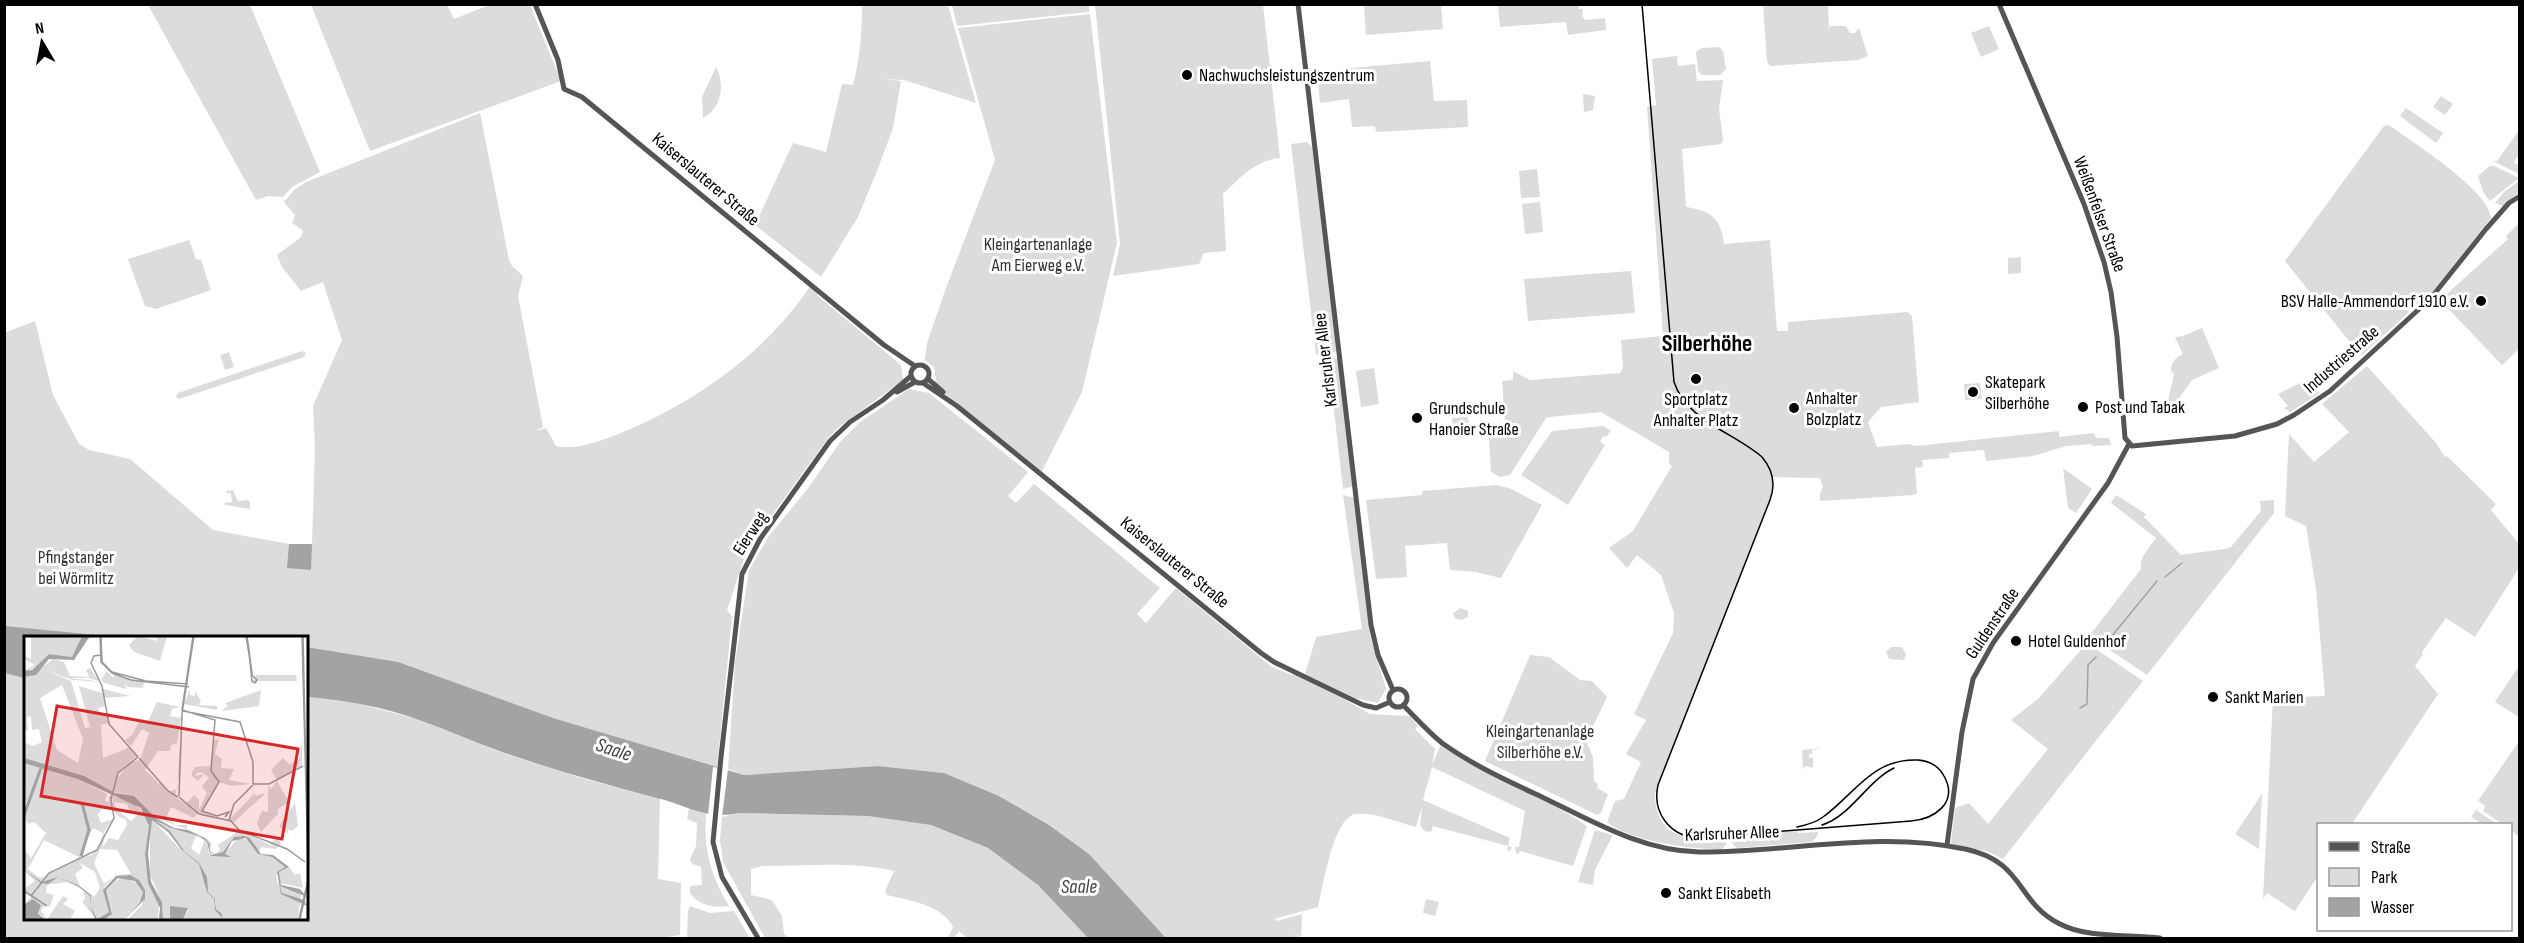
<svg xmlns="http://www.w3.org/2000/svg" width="2524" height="943" viewBox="0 0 2524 943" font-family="'Sofia Sans Condensed',sans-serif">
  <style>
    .green { fill: #dcdcdc }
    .water { fill: #a3a3a3 }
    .pier { fill: #fff }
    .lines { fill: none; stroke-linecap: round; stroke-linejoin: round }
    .stream { stroke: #a3a3a3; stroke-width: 1.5 }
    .minor { stroke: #555; stroke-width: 5 }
    .tram { stroke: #000; stroke-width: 1.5 }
    .poi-dot { fill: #000; stroke: #fff; stroke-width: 2 }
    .labels { text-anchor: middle; stroke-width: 6; stroke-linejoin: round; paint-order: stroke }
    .poi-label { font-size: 18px; fill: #000; stroke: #fff; text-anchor: start }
    .street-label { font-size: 18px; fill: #000; stroke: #fff }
    .park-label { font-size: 18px; fill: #333; stroke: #fff }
    .water-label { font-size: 20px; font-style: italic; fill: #444; stroke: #fff }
    .district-label { font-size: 24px; font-weight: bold; fill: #000; stroke: #fff }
    .inset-river { fill: none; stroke: #a3a3a3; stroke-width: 3 }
    .inset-road { fill: none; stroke: #999; stroke-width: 1.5 }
    .view { fill: #d62828; fill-opacity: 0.15; stroke: #d62828; stroke-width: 3 }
    .inset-edge { fill: none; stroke: #000; stroke-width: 3 }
  </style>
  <rect width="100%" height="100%" fill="#fff"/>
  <path class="green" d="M148 5H250L320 172 292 187 283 197 268 196 256 200Z
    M311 5H447L454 19 489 5H530L561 81 370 151Z
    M862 5H948L976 103 904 80 883 79 901 81 893 128 877 171 858 217 821 277 755 225 793 143 826 152 842 84 853 85C860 58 862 32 862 5Z
    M952 5H1089V12L957 26Z
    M1095 5H1263L1280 158C1256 160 1240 178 1223 194L1226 251 1204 253 1199 264 1113 276 1120 244Z
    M1364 5H1441L1443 29 1366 35Z
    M1498 5H1579V9H1583L1582 16 1585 20 1605 18 1606 30 1568 35 1566 22 1500 27Z
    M1763 5H1828L1829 30 1830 26H1846L1850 33H1855L1859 28 1868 56 1858 60 1770 66 1767 61Z
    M1090 14 1117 243 1082 392 1041 473 957 406 933 383 936 380 934 367 925 360 927 343 946 288 995 160 958 28Z
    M1989 26 1999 49 1981 57 1971 33Z
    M1719 47 1723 51 1726 69 1720 75H1701L1698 70 1696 52 1702 48Z
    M1677 56 1678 66 1695 64 1697 81 1723 80 1719 109 1723 140 1721 144 1682 149 1686 207C1711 211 1721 218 1724 244L1770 240 1777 331H1788V322L1907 312 1912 316 1919 402 1881 407 1868 422 1877 447 1909 444 1916 446 2059 431V437L2094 433 2096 438H2109L2111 445 2092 446 2091 444 2066 446 2033 456 1986 461 1984 450 1949 453V458L1922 460 1923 467 1915 468 1917 493 1914 495 1820 501V494L1823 487 1820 478 1772 477V491L1770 500 1655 793C1655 840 1689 840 1726 837V845L1722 849C1694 850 1628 841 1607 822L1615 801 1624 799 1641 762 1626 754 1646 720 1634 714 1673 633 1674 613 1661 575 1637 555 1627 568 1609 548 1633 531 1672 466 1669 463V452L1601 412 1550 417 1546 418 1510 475 1500 477 1491 472 1488 424 1505 422 1502 381 1513 380V371L1530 380 1620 373 1623 368 1621 340 1663 336 1647 107 1656 105 1652 59Z
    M1430 61 1434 101 1467 100 1468 127 1376 132 1375 126 1352 127 1349 99 1320 103 1317 71Z
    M716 67C725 84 722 108 703 118L702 97Z
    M1583 94 1595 96 1593 110 1584 112Z
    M2441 96 2453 104 2445 115 2433 107Z
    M2406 108 2443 133 2436 143 2400 116Z
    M480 113 509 260 512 266 523 276 518 296 543 427 535 431 546 428 556 446C575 451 600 441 618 434 693 404 766 353 811 285L819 297 901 365 903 380 839 427 828 438 747 550 727 610 732 617 717 768 556 719 306 687V637H26V918H306V697L344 700 421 720 497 751 588 780 660 798 658 879 681 883 680 935 661 938H5L4 333 35 321 53 395 79 444 89 450 130 459 213 530 289 544H312L315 447 313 406 342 340 323 282 301 291 282 267 277 255 301 237 303 230 292 223 295 215 284 202 294 190 306 182Z
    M2389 125C2412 142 2489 190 2491 218L2426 300 2414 310 2407 303 2404 306 2409 312 2361 356 2285 261 2384 126Z
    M2519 130V154L2514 162 2519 166V174L2493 161H2497Z
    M1307 142 1313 148 1337 349 1335 352 1316 355 1291 144Z
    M2490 166H2494L2519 178 2490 201 2483 192 2478 176Z
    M1537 169 1540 197 1521 198 1519 171Z
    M2519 181V192L2503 206 2495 203 2505 191Z
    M1540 202 1543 232 1525 234 1522 204Z
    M2519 223V349L2502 365 2440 300 2508 239 2506 236Z
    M189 240 196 259 201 260 211 290 156 309 145 306 128 259Z
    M2021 257V273L2008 274V258Z
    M1631 271 1635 313 1528 321 1524 279Z
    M2202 328 2219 368 2192 380 2168 414H2165L2174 374 2171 371C2171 362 2175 358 2183 354L2175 337 2183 336Z
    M302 351 306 353 304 357 179 399 176 397 178 393Z
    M229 352 234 367 225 370 220 355Z
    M1328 358 1340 359 1355 486 1343 489Z
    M2367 366 2436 443 2445 457 2447 456 2496 504 2491 510 2519 544V568L2475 637 2446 618 2422 652 2423 654 2415 666 2438 694 2352 824H2318V876L2295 911 2267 893 2263 899 2273 698 2325 696 2316 589 2306 526 2285 516 2289 434 2314 462 2349 432 2322 404Z
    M1374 368 1379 404 1361 407 1356 371Z
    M2304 381 2320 393 2290 412 2284 408 2288 406 2278 394Z
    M1980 383 1982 399 1965 400 1964 384Z
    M909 389 929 393 1028 472 1008 496 1016 503 1034 484 1160 588 1137 614 1146 623 1176 588 1272 667 1292 675 1298 673 1370 714 1410 716 1418 726 1415 729 1435 749 1432 765 1442 742 1460 755 1535 793 1587 826 1573 866 1520 851 1519 854 1516 853 1515 847H1519L1525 811 1432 767 1423 800 1510 838 1508 846 1512 847 1511 850 1507 851 1508 846 1433 826 1431 832 1424 831 1420 825 1422 806 1416 827C1400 823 1368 810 1353 815 1333 821 1323 887 1318 907L1274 919 1277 921 1302 914 1301 937 1289 929 1301 938H1166L1089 854 1049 825 999 796 944 773 878 766 744 775 728 769 735 663 749 570 769 536 809 487 840 442 860 422Z
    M1468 417V427L1453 428 1452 418Z
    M1603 426 1611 431 1606 437 1603 436 1600 442 1605 445 1568 505 1521 475 1552 431Z
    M2063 468 2092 489 2076 513 2068 508Z
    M1496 485 1509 488 1542 505 1501 578 1475 572 1450 570 1447 543 1405 546 1407 577 1376 579 1366 500 1422 495 1423 491Z
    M233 490 238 501 248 500 250 503V509L225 505 224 503 232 502 231 493H227L226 491Z
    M1343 495 1355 498 1371 639 1386 689 1378 703 1355 698 1305 674 1316 637 1362 629Z
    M2116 495 2146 514 2144 517 2181 555 2230 548 2261 511 2260 501 2274 500V513L2147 675 2089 636 2141 569C2139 557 2150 547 2156 538L2111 503Z
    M1460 608 1468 611V617L1461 620 1455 618 1453 614Z
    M2087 643 2143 681 2003 859 1989 852 1951 844 1955 808 1969 803 1988 824 2048 749 2011 720 2038 699Z
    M1891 647H1902L1906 655 1904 660 1889 659 1886 652Z
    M1530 655 1549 657 1580 680 1592 681 1607 697 1586 741 1593 757 1594 781 1598 784 1597 788 1608 794 1601 813 1597 815 1485 761Z
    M2519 666V717L2495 702Z
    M2519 741V837L2511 830 2510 824H2502L2483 811 2485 806 2478 801Z
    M1822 748 1812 750V754H1809V758L1813 757V768L1806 766 1803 769 1802 750Z
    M2262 794 2259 849 2235 834Z
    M689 808 706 814C703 849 711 876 729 906 715 908 699 906 690 893V886L702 885 701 867 692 864 690 859 696 846 697 823 687 819Z
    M2476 810 2497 824H2483L2471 817Z
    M740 813 869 816 931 825 988 848 1038 885 1088 938H967L959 931 954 938H948L953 927C943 905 908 900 887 895L885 891 894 871C853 861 805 866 762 866L751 869V895L772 900 782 916 784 934 789 938H765L723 862 720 840 722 817Z
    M1595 830 1613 835 1595 870 1593 885 1578 882Z
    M1798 831V833L1818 832V835L1812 842 1738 848C1733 846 1731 842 1731 837Z
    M1426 899 1439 902 1435 916 1423 913Z
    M690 906 710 913 734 911 750 938 687 937 688 911Z"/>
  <path class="water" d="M289 544H312L311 570 287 568Z
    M5 626 116 637H26L24 678 5 673Z
    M306 647 398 662 553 718 744 775 878 766 944 773 999 796 1049 825 1089 854 1166 938H1088L1038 885 988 848 931 825 868 816 740 813C705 820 689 806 657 798 603 784 551 769 499 751 473 742 448 730 422 721 384 707 346 700 306 697Z"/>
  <path class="pier" d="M713 767 728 769 722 817 708 815Z"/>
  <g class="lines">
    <path class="stream" d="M2165 577 2182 563
      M2107 642 2157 581
      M2080 708 2087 704 2088 665 2096 657"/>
    <path class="minor" d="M535 4 558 60 564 89 582 97 884 345 915 366
      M1298 4 1371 625 1378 655 1393 690
      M1999 4 2084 204 2104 262 2111 292 2117 337 2125 438 2132 446 2235 436 2277 424 2294 415 2330 391 2431 298 2486 229 2509 203 2520 196
      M911 374a9 9 0 1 1 18 0a9 9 0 1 1-18 0Z
      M928 379 943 392
      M923 383 957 406 1261 653 1274 662 1363 705 1376 708 1390 702
      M897 392 915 382
      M1389 698a9 9 0 1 1 18 0a9 9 0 1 1-18 0Z
      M1403 705C1416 718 1428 732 1442 743 1474 766 1510 782 1546 799 1594 822 1643 851 1699 852 1788 853 1876 830 1965 849 2024 861 2016 901 2058 923 2087 939 2128 934 2160 938
      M1947 845 1962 732 1973 679 1993 643 2108 483 2129 444
      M758 938 722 877 713 842 721 757 742 574 760 539 830 441 850 422 883 400 911 376"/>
    <path class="tram" d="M1642 4 1674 382C1687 421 1733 432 1762 457 1773 470 1776 484 1770 500L1658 785C1652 812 1669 835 1696 838L1911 821C1934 819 1959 803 1944 776 1939 766 1929 761 1918 760 1872 758 1855 794 1823 817 1815 823 1807 825 1797 827
      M1822 825C1851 816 1867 781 1894 768"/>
  </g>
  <g class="poi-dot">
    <circle cx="1187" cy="75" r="6"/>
    <circle cx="2481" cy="301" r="6"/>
    <circle cx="1696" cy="379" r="6"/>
    <circle cx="1973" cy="392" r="6"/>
    <circle cx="2083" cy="407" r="6"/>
    <circle cx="1794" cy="408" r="6"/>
    <circle cx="1417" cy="418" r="6"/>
    <circle cx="2016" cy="641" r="6"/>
    <circle cx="2213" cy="697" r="6"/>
    <circle cx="1666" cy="893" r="6"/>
  </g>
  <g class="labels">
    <g class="poi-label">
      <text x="1199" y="81">Nachwuchsleistungszentrum</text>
      <text x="2469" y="307" text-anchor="end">BSV Halle-Ammendorf 1910 e.V.</text>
      <text x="1985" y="388">Skatepark<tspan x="1985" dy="21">Silberhöhe</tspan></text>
      <text x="1806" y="404">Anhalter<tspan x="1806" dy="21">Bolzplatz</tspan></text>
      <text x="1696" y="405" text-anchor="middle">Sportplatz<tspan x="1696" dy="21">Anhalter Platz</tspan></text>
      <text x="2095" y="413">Post und Tabak</text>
      <text x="1429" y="414">Grundschule<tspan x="1429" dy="21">Hanoier Straße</tspan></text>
      <text x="2028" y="647">Hotel Guldenhof</text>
      <text x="2225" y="703">Sankt Marien</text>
      <text x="1678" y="899">Sankt Elisabeth</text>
    </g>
    <g class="street-label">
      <text transform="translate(706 179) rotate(40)" y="6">Kaiserslauterer Straße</text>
      <text transform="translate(2100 214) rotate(70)" y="6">Weißenfelser Straße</text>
      <text transform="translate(2341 359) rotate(-41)" y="6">Industriestraße</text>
      <text transform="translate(1325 360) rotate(-97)" y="6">Karlsruher Allee</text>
      <text transform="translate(750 533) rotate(-57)" y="6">Eierweg</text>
      <text transform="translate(1175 562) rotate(39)" y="6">Kaiserslauterer Straße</text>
      <text transform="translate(1992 623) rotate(-56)" y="6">Guldenstraße</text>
      <text transform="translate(1732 833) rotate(-2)" y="6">Karlsruher Allee</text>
    </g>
    <g class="park-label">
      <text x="1038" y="250">Kleingartenanlage<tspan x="1038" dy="21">Am Eierweg e.V.</tspan></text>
      <text x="76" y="563">Pfingstanger<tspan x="76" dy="21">bei Wörmlitz</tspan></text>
      <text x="1540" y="737">Kleingartenanlage<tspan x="1540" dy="21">Silberhöhe e.V.</tspan></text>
    </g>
    <g class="water-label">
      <text transform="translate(614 749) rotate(18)" y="7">Saale</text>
      <text x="1079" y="893">Saale</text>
    </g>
    <g class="district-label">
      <text x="1707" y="351">Silberhöhe</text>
    </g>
  </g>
  <g transform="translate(24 636)">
    <rect width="284" height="284" fill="#fff"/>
    <path d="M7 0H58L48 21 25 18 11 31 4 35 5 41 17 32 47 45 61 92 66 91 55 50 78 57 80 61 79 53 107 60 80 62 82 70 74 72 76 79 83 78 85 87 77 89 79 122 106 111 113 120 95 135 92 144 106 126 116 124 125 97 118 93 107 110 101 104 109 98 116 83 124 85 133 66 156 71 148 73 146 80 156 82 158 76 153 107 147 109 146 115H134L121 134 134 146 132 149 136 146 145 156 153 153 156 106 157 127 151 161 162 168 170 159 175 164V174L183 157 178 150 185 142 179 137 174 136 171 140 180 138 174 145 168 140V136L171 131 186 130 190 104 195 103 191 118 198 123 197 132 210 133 205 144 227 148 208 150 194 146 178 175 192 181 174 177 170 182 147 171 142 182 152 189H163V193L132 182 110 160 90 156 91 149 89 156 61 146 83 158 81 165 85 166V160H87L89 174 79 171 74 179 77 187 89 183 80 196 79 211 85 202 94 204 103 189 102 184 91 178 88 160 108 165 121 178 126 194 121 218 124 244 135 267 134 283H104L118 269 121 256 115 244 103 239 90 241 80 251 85 276 72 283 58 266 61 262 59 254 43 246 23 249 22 257 30 259 26 271 21 268 17 275 22 282 14 278 17 269 9 263 0 269 7 261 0 253 11 245 0 234V213L7 222 22 197 10 186 4 188 0 181 4 166 0 163V106L9 110 18 106 15 93 8 94 7 80 3 81 4 94 0 95V35L11 29 0 23V20L7 23ZM38 49 59 103 54 127 33 114 16 62ZM90 166 103 168 106 177 113 179 107 185 93 174ZM69 192 79 197 75 210 68 219 59 221 60 209ZM20 204 55 221V223L17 242 13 240 4 233ZM76 213 93 214 107 238 93 239 80 248 70 227ZM56 227 71 236 76 252 70 261 56 250 51 238 59 232ZM114 0 134 5 131 0H143L136 25 110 16 105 9ZM29 23 40 26 46 40 65 41 62 34 66 32 75 45 65 42H43L65 44 75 46 48 44 17 32ZM83 35 89 42 90 38 120 46 119 52 103 51 101 47 102 53 81 47 77 44ZM232 39H272L273 45H234L227 48ZM166 53V59L171 60V55L177 65 175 69 193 70V74L160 68ZM237 54 235 70 197 75 204 70 201 67ZM279 102 278 129 253 144 247 134 259 122 266 129 275 122ZM253 145 265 166 254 173V178L237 196 233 187 238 175 244 176V150L247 153ZM227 153 232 160 242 157 210 186 205 184 230 158ZM271 167 274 190 268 195 263 193 265 199 255 190ZM126 181 157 214 146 195 131 184 147 192 163 195 174 199 178 202 172 200 167 212 175 219 181 203 187 220 201 217 214 202 226 204 234 218 248 221 261 231 252 239 254 248 277 257 274 283H200L198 278 192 273V263L190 269 192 275 199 283H159L164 274 157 271 146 278V283H139L138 266 126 239ZM216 194 250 211 246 208 253 201 257 207 252 213 237 211 235 216 227 202 210 201 199 216 193 219 185 217 182 201 188 208 185 214 192 218 196 213 194 209ZM265 231 271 239 276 237 279 252 256 247 255 236ZM97 241 113 247 119 254 118 263 101 283H81L88 276 82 254ZM39 260 44 263 39 268 51 275 46 283 34 276 45 283H23Z" fill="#dcdcdc" fill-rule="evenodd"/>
    <path d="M58 0H66L50 24 25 23 12 39 0 41V35L8 34 25 18 48 21ZM0 122 60 140 91 157 110 160 132 182 150 192 164 194 181 202 185 207 187 219 199 216 210 201 220 200 226 202 237 218 249 219 265 231 255 236 257 249 276 253 283 261 256 250 258 257 280 264 283 270 257 258 253 236 261 231 248 221 234 218 222 202 208 205 201 218 207 221 187 220 183 206 175 200 147 192 131 184 146 195 160 215 175 227 183 241 184 256 191 263 192 273 198 278 199 283 191 274 190 263 183 256 175 228 158 214 144 196 128 184 124 217 127 246 138 266 139 283H135L136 272 124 247 121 218 125 190 117 172 54 143 0 127ZM0 234 18 246 34 241 54 249 67 259 66 269 73 283 85 276 79 254 92 240 106 239 115 244 121 254V263L101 283 116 266 119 256 111 245 94 242 82 254 88 278 81 283H71L66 269V260L54 250 34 241 24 248 17 247ZM9 263 17 269 14 278 21 283H0V269ZM146 270 164 272 159 283H146Z" fill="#a3a3a3"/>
    <path class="inset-river" d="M0 179 17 132M57 220 65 194 58 167"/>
    <path class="inset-road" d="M76 0 77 26 88 37 107 44 165 51M77 0 78 26 88 36 122 45 164 48M169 0 158 74 191 84 187 135 195 146 178 175 193 180 205 176 201 181M222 0 228 37 223 0M223 0 225 14 228 39 233 44 231 47 228 45ZM278 0 284 230M279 0 284 229M77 19 70 20 67 27 78 50 85 88 114 121M159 75 216 86 229 126V148M115 122 144 155 154 161M229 148H245L279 130M155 160 158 78 170 0M155 161 175 178 207 185 215 194 263 213 281 226M205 184 210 168 229 149M0 255 23 270M7 260 25 237 73 214 90 182 87 163 94 137 114 121M275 283 284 244M276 283 284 247"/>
    <path class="view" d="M33 70 274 113 258 203 17 160Z"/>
    <rect width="284" height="284" class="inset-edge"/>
  </g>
  <rect width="2524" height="943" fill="none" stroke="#000000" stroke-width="12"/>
  <rect x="2317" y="823" width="195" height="108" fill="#ffffff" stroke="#999999" stroke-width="1.5"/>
  <rect x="2329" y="842" width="30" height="9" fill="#555555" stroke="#999999" stroke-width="1.5"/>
  <text x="2371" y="853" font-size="18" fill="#000000">Straße</text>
  <rect x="2329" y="868" width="30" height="18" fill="#dcdcdc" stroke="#999999" stroke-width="1.5"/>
  <text x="2371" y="883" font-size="18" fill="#000000">Park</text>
  <rect x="2329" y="898" width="30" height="18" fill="#a3a3a3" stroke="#999999" stroke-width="1.5"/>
  <text x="2371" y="913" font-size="18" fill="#000000">Wasser</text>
  <g transform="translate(42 42) rotate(350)" stroke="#ffffff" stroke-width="4.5" paint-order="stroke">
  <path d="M0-4.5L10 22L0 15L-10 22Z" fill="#000000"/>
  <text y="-9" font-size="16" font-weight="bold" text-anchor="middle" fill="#000000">N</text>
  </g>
</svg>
